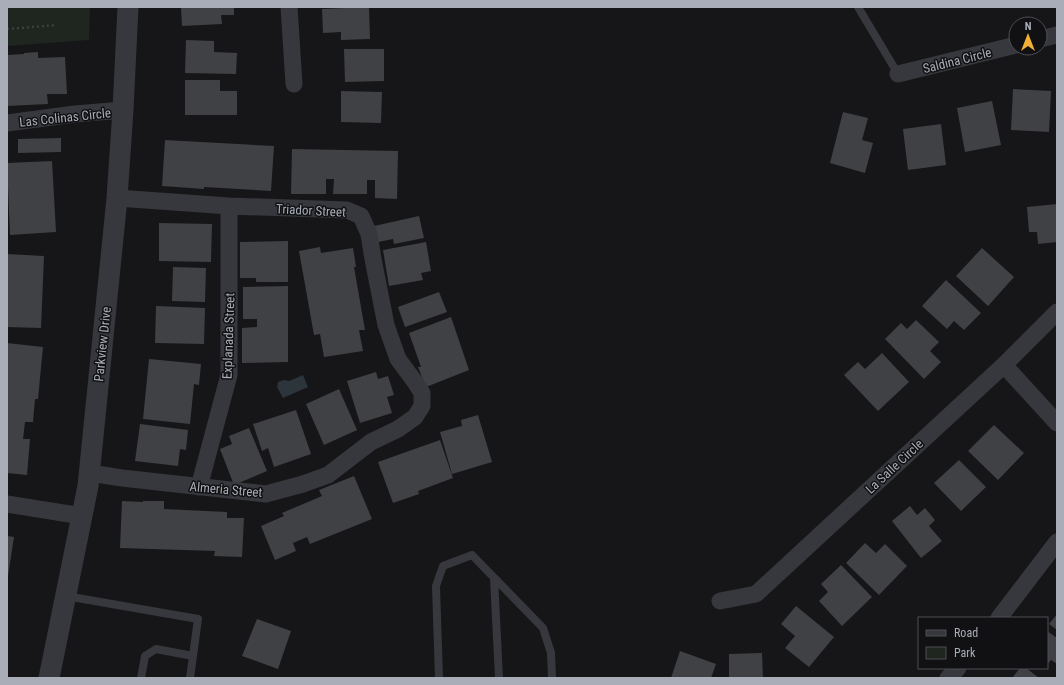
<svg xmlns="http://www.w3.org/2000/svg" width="1064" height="685" viewBox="0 0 1064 685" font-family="'Roboto Condensed',sans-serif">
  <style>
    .green { fill: #1e261f }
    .water { fill: #2c353c }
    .building { fill: #404145 }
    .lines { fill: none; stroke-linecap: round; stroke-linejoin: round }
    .path { stroke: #3d3f44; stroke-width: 2.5; stroke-dasharray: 2 3; stroke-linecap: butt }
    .service { stroke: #37383d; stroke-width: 8 }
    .minor { stroke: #37383d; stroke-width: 17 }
    .tertiary { stroke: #37383d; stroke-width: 21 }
    .labels { text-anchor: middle; stroke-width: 3; stroke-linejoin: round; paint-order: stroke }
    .street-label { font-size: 13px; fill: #a8adb8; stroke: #111113 }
  </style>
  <rect width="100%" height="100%" fill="#161618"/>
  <path class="green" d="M7 7H90L89 40 7 46Z"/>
  <path class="water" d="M303 375 308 387 283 398 277 387 278 382 284 380 289 381Z"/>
  <path class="building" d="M181 7H234V15H221L222 24 182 26Z
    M369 7 370 39 341 40V32L323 33 322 9Z
    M186 40 214 41V52L237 53 236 74 185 73Z
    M344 49H384V81L345 82Z
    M38 52V58L65 57 67 94H47L48 104 7 106V55L24 54V53Z
    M185 80H220V91H237V115H185Z
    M1013 89 1051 91 1049 132 1011 130Z
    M341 91 382 92 381 123 341 122Z
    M992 101 1001 145 965 152 957 108Z
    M843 112 868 118 862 140 873 143 865 173 830 163Z
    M941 124 946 165 908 170 903 129Z
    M61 138V152L18 153V139Z
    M165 140 274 146 271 191 204 187V189L162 186Z
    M292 149 398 151 397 199 375 198V180H367V194H333L334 179H326V194H291Z
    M52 161 56 232 10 235 7 163Z
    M1057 204V242L1038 244 1037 232H1029L1027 207Z
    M419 216 424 238 394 244 393 239 378 242 374 226Z
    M159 223 212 224 211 262 159 261Z
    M288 241V282H256V278H240V242Z
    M426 242 431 271 421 273 423 280 389 286 383 250Z
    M320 247 321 253 353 248 356 267H354L365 330H359L363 351 324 357 320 334 314 335 299 251Z
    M982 248 1014 277 988 306 956 276Z
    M7 254 44 256 41 328 7 327Z
    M173 267 206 268 205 302 172 301Z
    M946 280 981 313 964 330 954 321 947 329 922 306Z
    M288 286V362L242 363V328L257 327V319H243V287Z
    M439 292 447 312 405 327 398 307Z
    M156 306 205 308 204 344 155 343Z
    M451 317 469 370 426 387 418 367H421L409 333Z
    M916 320 939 342 930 351 941 362 924 379 885 339 901 323 907 329Z
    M7 343 43 347 38 399H35L33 422H25L23 439H30L27 475 7 473Z
    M882 353 909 382 878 411 844 375 858 362 865 369Z
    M149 359 201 364 199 385 194 384 190 424 143 419Z
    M376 372 378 379 388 376 394 395 387 397 392 413 360 423 347 381Z
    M339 389 357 430 324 445 306 404Z
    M296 410 311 454 274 467 268 448 262 451 253 424Z
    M478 415 492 462 452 474 440 432 462 426 461 420Z
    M140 424 188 430 186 450 180 449 178 466 135 461Z
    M994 425 1024 453 998 480 968 451Z
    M249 428 267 471 234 485 220 449 232 444 229 436Z
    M440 440 453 478 418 491 419 494 393 503 378 462Z
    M959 460 986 487 961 511 934 483Z
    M354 476 372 519 310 544 307 537 293 543 296 551 275 560 261 526 284 516 282 513 322 496 319 490Z
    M122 501 143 502V501H164V509L227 512V518H244L242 557 214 556 215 551 120 548Z
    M910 506 917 515 925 508 935 520 929 526 942 541 921 558 892 521Z
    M7 536 14 537 8 576H7Z
    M865 543 876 553 885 544 907 566 879 595 846 563Z
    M841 565 872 597 842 626 819 601 828 592 821 584Z
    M796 606 834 637 809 667 785 648 795 636 781 624Z
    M1057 614V630L1049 624Z
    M257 619 291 631 278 669 242 656Z
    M1047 631 1057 638V664L1051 660 1047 665Z
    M680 651 716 664 711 678H671Z
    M762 653 763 678H729V654Z
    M1020 668H1026L1039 678H1012Z"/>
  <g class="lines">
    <path class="path" d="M7 29 57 25"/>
    <path class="service" d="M858 7 898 74
      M494 578 499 678
      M66 596 198 619 190 678
      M141 678 145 656 156 649 193 656
      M439 678 436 586 443 566 472 555 543 628 551 653 552 678"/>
    <path class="minor" d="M289 7 294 84
      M1040 39 1057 35
      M898 74 1016 45
      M7 123 75 114 123 110
      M1004 365 1057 423
      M90 473 122 478 266 494 303 484 328 475 371 442 398 429 415 417 422 406V393L415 382 398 359 386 325 373 259 369 234 361 216 347 210 229 206 117 198
      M199 487 229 375V206
      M7 504 82 516
      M720 601 756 594 1004 365 1057 312
      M999 618 1057 542
      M948 678 958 668"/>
    <path class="tertiary" d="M49 678 88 486 117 198 123 110 128 7"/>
  </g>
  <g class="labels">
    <g class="street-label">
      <text transform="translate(957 60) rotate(-14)" y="5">Saldina Circle</text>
      <text transform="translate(65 117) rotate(-6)" y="5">Las Colinas Circle</text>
      <text transform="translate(311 210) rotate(3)" y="5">Triador Street</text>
      <text transform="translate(228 336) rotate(-88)" y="5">Explanada Street</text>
      <text transform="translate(102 344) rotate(-84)" y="5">Parkview Drive</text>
      <text transform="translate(894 466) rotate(-43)" y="5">La Salle Circle</text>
      <text transform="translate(226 489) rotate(5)" y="5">Almeria Street</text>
    </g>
  </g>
  <rect width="1064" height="685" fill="none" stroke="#a8adb8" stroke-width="16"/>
  <rect x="918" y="617" width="130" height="52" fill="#111113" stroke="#4d4f55"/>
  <rect x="926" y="630" width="20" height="6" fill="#37383d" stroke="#4d4f55"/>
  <text x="954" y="637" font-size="12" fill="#a8adb8">Road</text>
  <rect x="926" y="647" width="20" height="12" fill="#1e261f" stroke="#4d4f55"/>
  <text x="954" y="657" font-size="12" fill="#a8adb8">Park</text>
  <g transform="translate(1028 36)"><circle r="19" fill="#111113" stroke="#4d4f55"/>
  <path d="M0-3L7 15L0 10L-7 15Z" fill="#f2b134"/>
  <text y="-6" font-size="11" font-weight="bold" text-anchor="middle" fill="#a8adb8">N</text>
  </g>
</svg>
